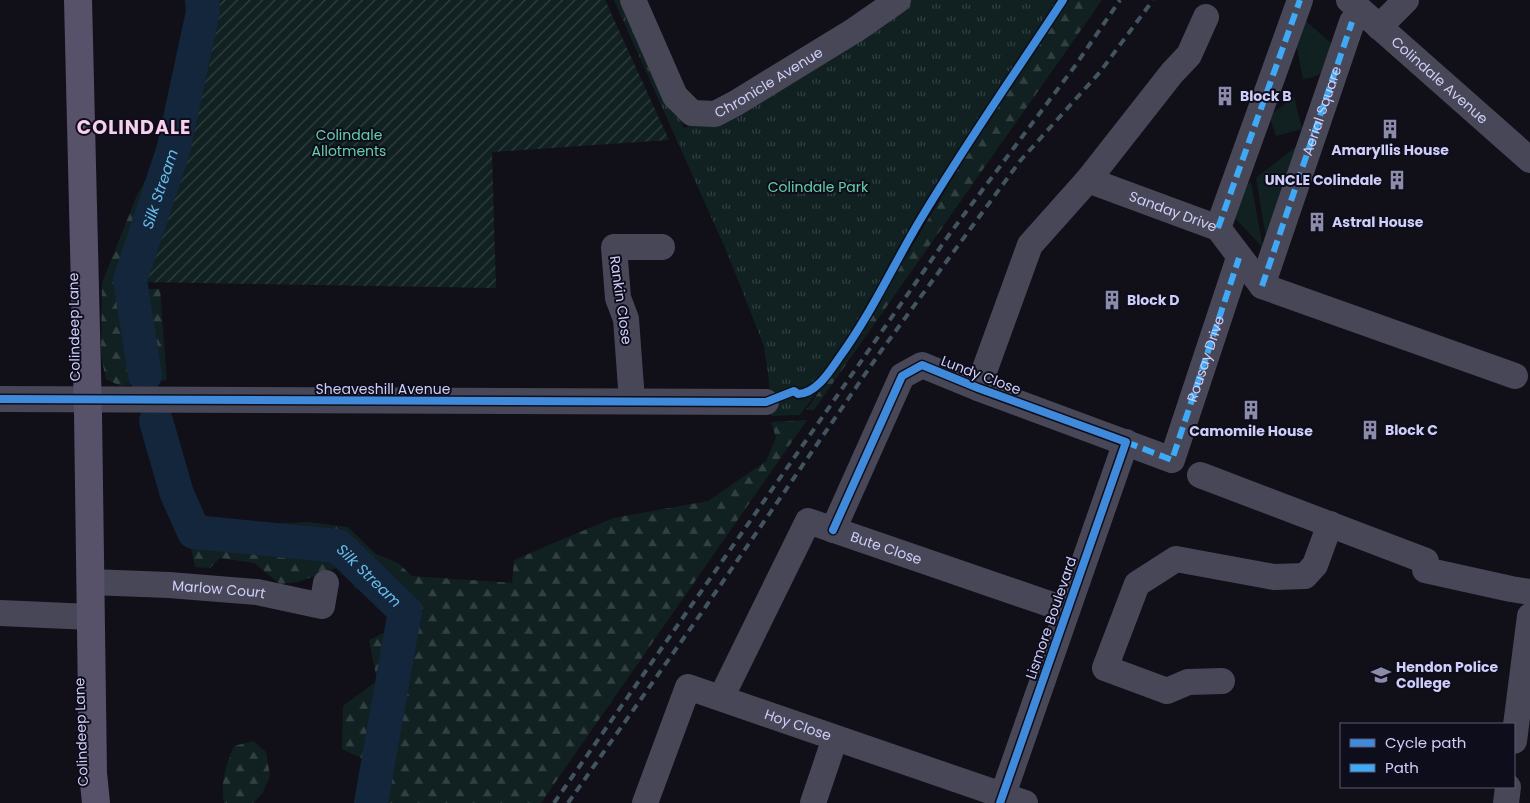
<svg xmlns="http://www.w3.org/2000/svg" width="1530" height="803" viewBox="0 0 1530 803" font-family="Poppins,sans-serif">
  <style>
    .grass { fill: #112121 }
    .forest { fill: url(#forest-firs) }
    .park { fill: url(#park-tufts) }
    .garden { fill: url(#garden-furrows) }
    .lines { fill: none; stroke-linecap: round; stroke-linejoin: round }
    .river { stroke: #13263b; stroke-width: 34 }
    .minor { stroke: #474758; stroke-width: 26 }
    .major { stroke: #58516a; stroke-width: 28 }
    .rail { stroke: #41545f; stroke-width: 4; stroke-dasharray: 8 6; stroke-linecap: butt }
    .quiet { stroke: #3fa9f5; stroke-width: 6; stroke-dasharray: 12 6; stroke-linecap: butt }
    .cycleway-casing { stroke: #0e0d1b; stroke-width: 11 }
    .cycleway { stroke: #408adc; stroke-width: 8 }
    .labels { text-anchor: middle; stroke-width: 4; stroke-linejoin: round; paint-order: stroke }
    .street-label { font-size: 14px; fill: #cecef9; stroke: #0e0d1b }
    .poi-label { font-size: 14px; font-weight: bold; fill: #cecef9; stroke: #0e0d1b; text-anchor: start }
    .park-label { font-size: 14px; fill: #64cfa9; stroke: #0e0d1b }
    .water-label { font-size: 15px; font-style: italic; fill: #68bdec; stroke: #0e0d1b }
    .district-label { font-size: 19px; font-weight: bold; letter-spacing: 1px; fill: #f9cfee; stroke: #0e0d1b }
  </style>
  <defs>
    <pattern id="forest-firs" width="22" height="20" patternUnits="userSpaceOnUse" patternTransform="scale(1.25)"><rect width="22" height="20" fill="#112121"/><path d="M5 1l3.5 6h-7zM16 11l3.5 6h-7z" fill="#324042"/></pattern>
    <pattern id="park-tufts" width="24" height="20" patternUnits="userSpaceOnUse" patternTransform="scale(1.25)"><rect width="24" height="20" fill="#112121"/><path d="M3 7l-1-3M5 7V3M7 7l1-3M15 17l-1-3M17 17v-4M19 17l1-3" fill="none" stroke="#324042"/></pattern>
    <pattern id="garden-furrows" width="10" height="10" patternUnits="userSpaceOnUse" patternTransform="scale(1.25)"><rect width="10" height="10" fill="#112121"/><path d="M-1 1l2-2M0 10L10 0M9 11l2-2" fill="none" stroke="#324042"/></pattern>
  </defs>
  <rect width="100%" height="100%" fill="#111018"/>
  <path class="grass" d="M1300 16 1338 49C1332 67 1322 77 1303 79L1294 33Z
    M1294 97 1302 129 1276 136 1269 116Z
    M1303 141 1268 250 1256 178Z
    M1251 182 1263 248 1234 217 1235 193Z"/>
  <path class="forest" d="M193 0H204L205 64 135 283 137 289H160L167 380 120 386 106 379 101 356 102 283 137 195 167 145 182 90 193 15Z
    M1068 0H1102L814 410H806L857 339 983 127Z
    M807 420 541 803H358L368 791 370 762 342 749 343 706 377 681 369 640 392 629 383 597 354 588 352 574 337 568 298 582 280 584 254 563 220 558 210 568 195 567 189 538 172 511 203 527 308 522 348 527 376 554 398 563 412 576 512 583 514 560 613 518 708 501 766 461 776 438 771 422Z
    M253 741 266 752 270 776 262 794 253 803H224C220 783 226 765 234 746Z"/>
  <path class="park" d="M614 0H627L684 128 727 113 910 0H1064L967 149 855 339 800 415 771 416 769 381 764 346 726 250Z"/>
  <path class="garden" d="M208 0H605L669 140 492 152 496 288 139 282 210 63Z"/>
  <g class="lines">
    <g class="river">
      <path id="s1" d="M145 375 130 280 173 151 203 12 202 0"/>
      <path id="s2" d="M156 421 177 494 194 532 338 546 405 611 371 803"/>
    </g>
    <g class="minor">
      <path id="s3" d="M633 0 675 96 692 113 715 114 736 103 855 30 898 0"/>
      <path id="s4" d="M1349 0 1530 160"/>
      <path d="M1379 27 1406 0"/>
      <path d="M1088 180 1172 73 1189 55 1206 17"/>
      <path d="M1218 228 1300 0"/>
      <path id="s5" d="M1262 286 1352 22"/>
      <path id="s6" d="M978 388 1030 245 1088 180 1218 228 1262 286 1515 376"/>
      <path d="M0 399 766 402"/>
      <path d="M632 401 626 319 618 298 614 247H662"/>
      <path d="M1200 475 1426 561 1425 570 1511 589 1530 592"/>
      <path d="M833 530 902 376 922 365 978 388 1172 460 1239 258"/>
      <path id="s7" d="M90 582 169 585 257 592 322 606 326 583"/>
      <path d="M0 613 91 617"/>
      <path d="M1222 681 1188 682 1167 691 1105 668 1137 584 1176 559 1274 577 1305 576 1315 565 1330 524"/>
      <path id="s8" d="M721 698 808 521 1067 610"/>
      <path d="M1514 741 1530 616"/>
      <path id="s9" d="M645 803 688 687 1025 803"/>
      <path d="M813 803 835 738"/>
      <path d="M1000 803 1126 442"/>
      <path d="M1506 803 1508 787"/>
    </g>
    <path class="major" d="M78 0 88 413 93 773 96 803"/>
    <path class="rail" d="M554 803 951 232 1075 66 1120 0
      M568 803 702 612 881 351 949 258 1020 161 1100 72 1153 0"/>
    <g class="quiet">
      <path d="M1218 228 1300 0"/>
      <path d="M1262 286 1352 22"/>
      <path id="s10" d="M1126 442 1172 460 1239 258"/>
    </g>
    <defs>
      <path id="cycleway" d="M0 399 766 402 794 391 798 394C816 394 830 371 839 358 869 317 891 270 916 227 962 149 1014 75 1063 0
        M833 530 902 376 922 365 978 388 1126 442 1000 803"/>
    </defs>
    <use href="#cycleway" class="cycleway-casing"/>
    <use href="#cycleway" class="cycleway"/>
  </g>
  <defs>
    <symbol id="building-bare" viewBox="-9 -9 18 18"><path d="M-4-6H4V6H1V3H-1V6H-4ZM-2.5-4.3h1.7v1.8h-1.7ZM.8-4.3h1.7v1.8H.8ZM-2.5-1h1.7V.8h-1.7ZM.8-1h1.7V.8H.8Z" fill="#8c8caa" stroke="#0e0d1b" stroke-width="2.5" paint-order="stroke"/></symbol>
    <symbol id="university-bare" viewBox="-9 -9 18 18"><path d="M0-5L7-2L0 1L-7-2ZM-4 1L0 2.5L4 1V4Q0 6-4 4Z" fill="#8c8caa" stroke="#0e0d1b" stroke-width="2.5" paint-order="stroke"/></symbol>
  </defs>
  <g fill-rule="evenodd">
    <use href="#building-bare" x="1211" y="82" width="28" height="28"/>
    <use href="#building-bare" x="1376" y="115" width="28" height="28"/>
    <use href="#building-bare" x="1383" y="166" width="28" height="28"/>
    <use href="#building-bare" x="1303" y="208" width="28" height="28"/>
    <use href="#building-bare" x="1098" y="286" width="28" height="28"/>
    <use href="#building-bare" x="1237" y="396" width="28" height="28"/>
    <use href="#building-bare" x="1356" y="416" width="28" height="28"/>
    <use href="#university-bare" x="1367" y="661" width="28" height="28"/>
  </g>
  <g class="labels">
    <g class="street-label">
      <text dy="5" stroke="none"><textPath href="#s3" startOffset="214">Chronicle Avenue</textPath></text>
      <text dy="5" stroke="none"><textPath href="#s4" startOffset="121">Colindale Avenue</textPath></text>
      <text dy="5" stroke="none"><textPath href="#s5" startOffset="185">Aerial Square</textPath></text>
      <text dy="5" stroke="none"><textPath href="#s6" startOffset="330">Sanday Drive</textPath></text>
      <text transform="translate(621 300) rotate(82)" y="5">Rankin Close</text>
      <text transform="translate(74 327) rotate(-91)" y="5">Colindeep Lane</text>
      <text dy="5" stroke="none"><textPath href="#s10" startOffset="156">Rousay Drive</textPath></text>
      <text transform="translate(981 375) rotate(21)" y="5">Lundy Close</text>
      <text x="383" y="394">Sheaveshill Avenue</text>
      <text dy="5" stroke="none"><textPath href="#s8" startOffset="280">Bute Close</textPath></text>
      <text dy="5" stroke="none"><textPath href="#s7" startOffset="129">Marlow Court</textPath></text>
      <text transform="translate(1051 618) rotate(-71)" y="5">Lismore Boulevard</text>
      <text dy="5" stroke="none"><textPath href="#s9" startOffset="240">Hoy Close</textPath></text>
      <text transform="translate(81 732) rotate(-92)" y="5">Colindeep Lane</text>
    </g>
    <g class="poi-label">
      <text x="1240" y="101">Block B</text>
      <text x="1390" y="155" text-anchor="middle">Amaryllis House</text>
      <text x="1382" y="185" text-anchor="end">UNCLE Colindale</text>
      <text x="1332" y="227">Astral House</text>
      <text x="1127" y="305">Block D</text>
      <text x="1385" y="435">Block C</text>
      <text x="1251" y="436" text-anchor="middle">Camomile House</text>
      <text x="1396" y="672">Hendon Police<tspan x="1396" dy="16">College</tspan></text>
    </g>
    <g class="park-label">
      <text x="349" y="140">Colindale<tspan x="349" dy="16">Allotments</tspan></text>
      <text x="818" y="192">Colindale Park</text>
    </g>
    <g class="water-label">
      <text dy="5" stroke="none"><textPath href="#s1" startOffset="192">Silk Stream</textPath></text>
      <text dy="5" stroke="none"><textPath href="#s2" startOffset="305">Silk Stream</textPath></text>
    </g>
    <g class="district-label">
      <text x="134" y="134">COLINDALE</text>
    </g>
  </g>
  <rect x="1340" y="723" width="175" height="65" fill="#0e0d1b" stroke="#5b5a74"/>
  <rect x="1350" y="739" width="25" height="8" fill="#408adc" stroke="#5b5a74"/>
  <text x="1385" y="748" font-size="15" fill="#cecef9">Cycle path</text>
  <rect x="1350" y="764" width="25" height="8" fill="#3fa9f5" stroke="#5b5a74"/>
  <text x="1385" y="773" font-size="15" fill="#cecef9">Path</text>
</svg>
